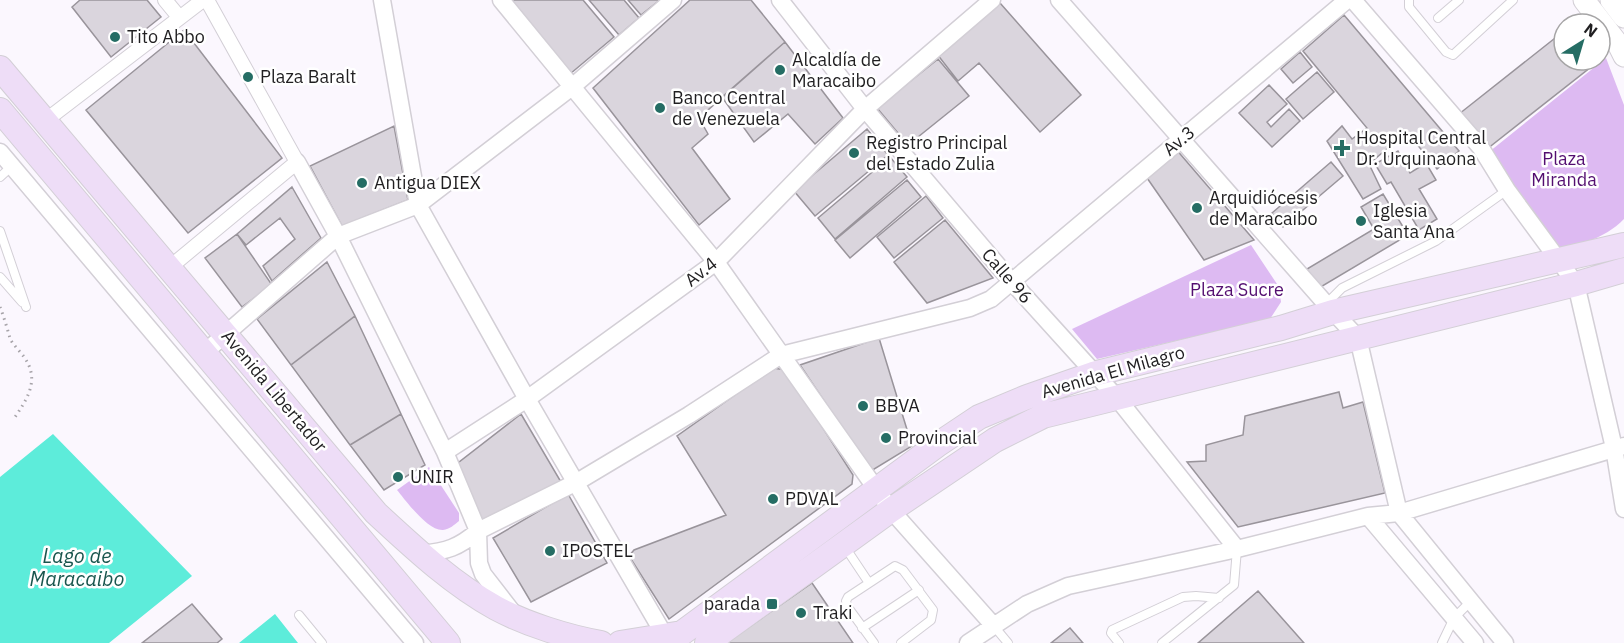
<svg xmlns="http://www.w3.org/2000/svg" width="1624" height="643" viewBox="0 0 1624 643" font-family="'IBM Plex Sans',sans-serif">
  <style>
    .green { fill: #ddbaf2 }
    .water { fill: #5decda }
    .building { fill: #dad5dd; stroke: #99949b; stroke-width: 1.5 }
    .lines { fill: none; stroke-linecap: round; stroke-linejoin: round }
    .service-casing { stroke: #d3cfd6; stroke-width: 10 }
    .pedestrian-casing { stroke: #d3cfd6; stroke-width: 16 }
    .minor-casing { stroke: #d3cfd6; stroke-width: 19 }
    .tertiary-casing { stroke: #d3cfd6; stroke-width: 23 }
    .secondary-casing { stroke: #d3cfd6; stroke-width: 26 }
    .path { stroke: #a7a4a9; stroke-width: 3; stroke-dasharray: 1.5 4.5; stroke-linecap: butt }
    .service { stroke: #fff; stroke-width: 8 }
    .pedestrian { stroke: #fff; stroke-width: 14 }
    .minor { stroke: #fff; stroke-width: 16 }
    .tertiary { stroke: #fff; stroke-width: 21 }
    .secondary { stroke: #eeddf7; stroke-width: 24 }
    .poi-dot { fill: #256d64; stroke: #fff; stroke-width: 2 }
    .labels { text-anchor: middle; stroke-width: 5; stroke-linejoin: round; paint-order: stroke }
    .poi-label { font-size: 18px; fill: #201f21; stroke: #fff; text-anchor: start }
    .street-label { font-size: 18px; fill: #201f21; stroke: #fff }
    .park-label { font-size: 18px; fill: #530e70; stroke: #fff }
    .water-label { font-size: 20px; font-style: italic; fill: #19564e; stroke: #fff }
  </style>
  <rect width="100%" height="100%" fill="#fbf7fe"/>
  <path class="green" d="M1606 58 1624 105V219C1604 240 1574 246 1547 255L1484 156Z
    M1251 245 1279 287 1281 302 1270 319 1097 359 1072 329Z
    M429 467 459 513V521C454 525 450 529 443 530 428 531 406 501 397 490Z"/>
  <path class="water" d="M53 434 192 576 109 643H0V477Z
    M275 614 298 643H239Z"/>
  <path class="building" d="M80 0H147L161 17 111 57 72 7Z
    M510 0H583L614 37 570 74Z
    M589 0H624L639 18 619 35Z
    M628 0H660L641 15Z
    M690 0H751L785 42 699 118 708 134 692 148 730 199 699 225 593 88Z
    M1000 3 1081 95 1040 132 979 63 958 81 937 54Z
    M1344 15 1459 151 1437 169 1407 132 1369 164 1381 189 1363 199 1327 141 1342 126 1352 139 1367 128 1303 51Z
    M184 30 282 158 188 233 86 110Z
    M1564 31V60H1594L1596 63 1487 149 1459 114Z
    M785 42 843 118 815 144 788 114 754 142 722 97Z
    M1300 52 1312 67 1293 83 1281 69Z
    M938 59 969 96 908 145 877 108Z
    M1317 72 1334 92 1303 119 1286 99Z
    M1269 85 1287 104 1267 122 1271 127 1289 109 1300 121 1272 147 1239 113Z
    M394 126 408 200 342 226 310 166Z
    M867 129 888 155 815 216 794 191Z
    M1175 148 1254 240 1204 260 1145 175Z
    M1398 151 1410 173 1426 163 1436 180 1419 189 1437 219 1419 230 1391 182 1387 184 1375 164Z
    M890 157 907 177 835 239 818 218Z
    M1331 162 1343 176 1283 227 1272 213Z
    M907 180 921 197 850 258 835 240Z
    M292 187 321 238 272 281 263 266 295 239 280 218 246 245 237 234Z
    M1383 194 1408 235 1319 288 1307 269 1374 229 1361 207Z
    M926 196 943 218 894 258 877 237Z
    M945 220 993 278 927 303 894 262Z
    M237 234 272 285 242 307 205 258Z
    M327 262 355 316 291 365 257 319Z
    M355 316 401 414 350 445 291 365Z
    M879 338 912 446 871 471 800 365Z
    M773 368 786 370 853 475 852 484 669 619 629 556 634 550 726 515 677 436Z
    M1339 392 1343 408 1363 402 1385 493 1238 527 1187 462 1206 461V445L1243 435 1245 416Z
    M401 414 425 465 384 490 350 445Z
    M521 414 561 482 485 525 454 466Z
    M568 494 607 563 531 602 493 538Z
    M812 583 853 643H726Z
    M1258 591 1304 643H1198Z
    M192 604 222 639 217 643H142Z
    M1070 628 1083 643H1051Z"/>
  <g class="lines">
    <defs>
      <path id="service" d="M1409 0V7L1446 52 1453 55 1513 0
        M1438 18 1459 0
        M0 177 12 166
        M0 231 26 307
        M0 277 22 302
        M1326 304 1342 288 1436 241 1507 190
        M845 547 869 583
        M299 615 322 643
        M993 625 1008 643
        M862 628 919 590
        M874 643 847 606 846 601 848 597 895 566 903 570 933 610 931 620 901 643
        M1119 643 1111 633 1112 630 1183 597 1196 596 1219 598
        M1162 643 1234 585 1237 549
        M1442 643 1454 618 1471 601"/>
      <path id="pedestrian" d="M165 0 179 17
        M45 121 203 0
        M169 268 297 162 207 0"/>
      <path id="minor" d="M382 0 418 205 527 399 665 636
        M501 0 716 262 891 510 993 625
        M780 0 865 109 1012 282 1117 398 1237 549
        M1059 0 1326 304 1358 338 1399 513 1505 643
        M1353 0 1481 148 1507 190 1576 284 1614 448 1624 509
        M0 152 415 643
        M297 162 338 236 445 452 478 531 479 563 483 574 514 614
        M204 353 338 236 418 205 572 87 673 0
        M445 452 527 399 716 262 865 109 992 0
        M1368 516 1475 643
        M421 554C447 551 458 548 478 531L577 482 689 415 781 355 970 308 991 299 1347 0
        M968 643 1027 604 1068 586 1237 549 1368 516 1399 513 1624 446"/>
      <path id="tertiary" d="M1584 0 1618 44 1624 56
        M1611 0 1624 17"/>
      <path id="secondary" d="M0 68 376 513C413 547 451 583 496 608 526 624 567 637 601 643
        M0 110 448 643
        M620 643 682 633 937 445 979 417 1027 397 1093 374 1281 328 1333 312 1624 245
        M707 643 891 510 995 440 1043 416 1576 284 1624 270"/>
    </defs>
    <use href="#service" class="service-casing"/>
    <use href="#pedestrian" class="pedestrian-casing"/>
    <use href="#minor" class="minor-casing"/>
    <use href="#tertiary" class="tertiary-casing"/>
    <use href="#secondary" class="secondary-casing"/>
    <path class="path" d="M0 307C4 317 7 328 10 338 12 344 20 351 24 357 40 379 28 398 15 417"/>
    <use href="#service" class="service"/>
    <use href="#pedestrian" class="pedestrian"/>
    <use href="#minor" class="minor"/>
    <use href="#tertiary" class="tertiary"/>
    <use href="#secondary" class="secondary"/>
  </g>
  <g class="poi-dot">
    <circle cx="115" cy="37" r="6"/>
    <circle cx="780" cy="70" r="6"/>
    <circle cx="248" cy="77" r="6"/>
    <circle cx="660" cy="108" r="6"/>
    <path d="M1339 139h6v6h6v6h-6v6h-6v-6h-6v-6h6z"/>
    <circle cx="854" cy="153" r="6"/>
    <circle cx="362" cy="183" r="6"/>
    <circle cx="1197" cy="208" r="6"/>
    <circle cx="1361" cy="221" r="6"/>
    <circle cx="863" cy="406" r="6"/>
    <circle cx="886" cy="438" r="6"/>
    <circle cx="398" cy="477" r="6"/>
    <circle cx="773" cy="499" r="6"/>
    <circle cx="550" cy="551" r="6"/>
    <rect x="766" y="598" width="12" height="12" rx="3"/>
    <circle cx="801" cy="613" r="6"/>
  </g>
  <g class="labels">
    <g class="poi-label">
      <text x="127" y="43">Tito Abbo</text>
      <text x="792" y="66">Alcaldía de<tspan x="792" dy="21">Maracaibo</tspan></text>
      <text x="260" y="83">Plaza Baralt</text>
      <text x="672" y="104">Banco Central<tspan x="672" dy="21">de Venezuela</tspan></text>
      <text x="1356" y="144">Hospital Central<tspan x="1356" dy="21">Dr. Urquinaona</tspan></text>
      <text x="866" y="149">Registro Principal<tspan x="866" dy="21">del Estado Zulia</tspan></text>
      <text x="374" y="189">Antigua DIEX</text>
      <text x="1209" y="204">Arquidiócesis<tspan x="1209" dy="21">de Maracaibo</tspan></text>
      <text x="1373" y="217">Iglesia<tspan x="1373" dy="21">Santa Ana</tspan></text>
      <text x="875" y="412">BBVA</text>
      <text x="898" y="444">Provincial</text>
      <text x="410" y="483">UNIR</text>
      <text x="785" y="505">PDVAL</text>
      <text x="562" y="557">IPOSTEL</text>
      <text x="760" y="610" text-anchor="end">parada</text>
      <text x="813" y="619">Traki</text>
    </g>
    <g class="street-label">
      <text transform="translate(1179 141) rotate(-40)" y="6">Av.3</text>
      <text transform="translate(701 272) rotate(-38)" y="6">Av.4</text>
      <text transform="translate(1007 276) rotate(49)" y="6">Calle 96</text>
      <text transform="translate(1113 372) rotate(-16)" y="6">Avenida El Milagro</text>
      <text transform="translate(274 391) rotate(50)" y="6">Avenida Libertador</text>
    </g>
    <g class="park-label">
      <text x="1564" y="165">Plaza<tspan x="1564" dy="21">Miranda</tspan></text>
      <text x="1237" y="296">Plaza Sucre</text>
    </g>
    <g class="water-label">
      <text x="77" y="563">Lago de<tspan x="77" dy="23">Maracaibo</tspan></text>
    </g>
  </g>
  <g transform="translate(1582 42) rotate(37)"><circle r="28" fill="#ffffff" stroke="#a6a5a6" stroke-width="1.5"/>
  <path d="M0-4.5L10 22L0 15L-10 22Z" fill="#256d64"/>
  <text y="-9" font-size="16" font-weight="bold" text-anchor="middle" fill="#201f21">N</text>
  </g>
</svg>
